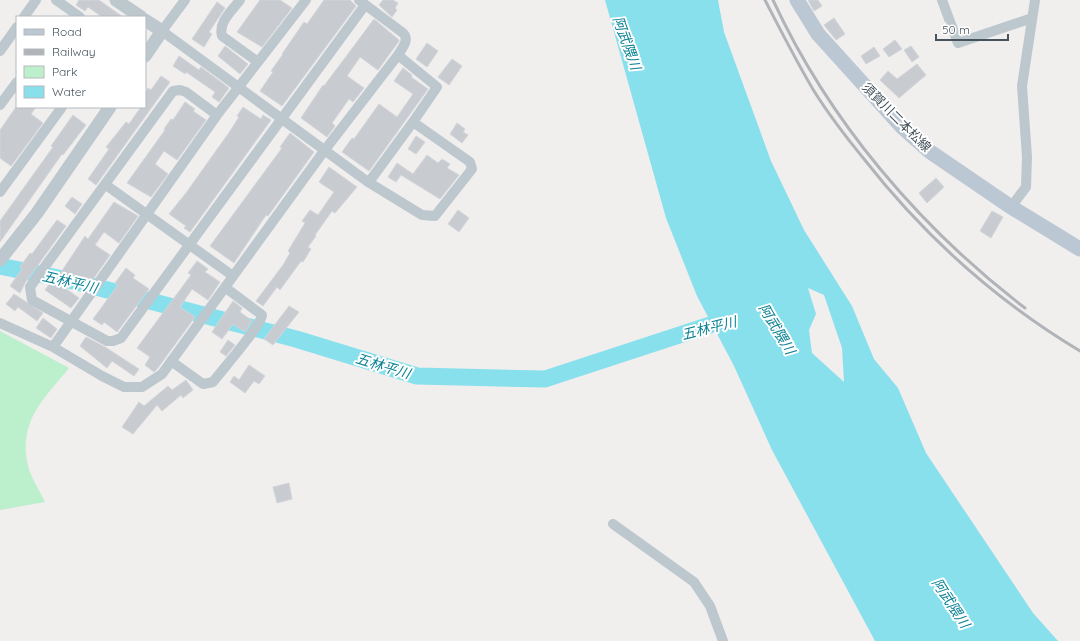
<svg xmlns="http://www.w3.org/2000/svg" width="1080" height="641" viewBox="0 0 1080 641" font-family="Quicksand,'Noto Sans JP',sans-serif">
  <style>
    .green { fill: #bcefcb }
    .water { fill: #88e0ed; fill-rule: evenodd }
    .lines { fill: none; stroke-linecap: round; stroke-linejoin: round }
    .river { stroke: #88e0ed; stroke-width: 17 }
    .building { fill: #c8ccd1; stroke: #d2d5da }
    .minor { stroke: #bcc7ce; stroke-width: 10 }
    .tertiary { stroke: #bcc7ce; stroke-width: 13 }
    .secondary { stroke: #bbc8d3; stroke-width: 15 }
    .rail { stroke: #b0b4b9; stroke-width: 3 }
    .labels { text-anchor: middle; stroke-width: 4; stroke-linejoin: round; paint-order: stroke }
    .street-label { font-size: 13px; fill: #46535c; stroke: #fff }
    .water-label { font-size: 14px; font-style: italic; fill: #0b8294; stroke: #fff }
  </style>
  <rect width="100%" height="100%" fill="#f1eeee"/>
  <path class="green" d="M0 331 69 368C43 400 18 421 28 466 31 478 40 491 45 502L0 510Z"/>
  <path class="water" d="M605 0H718L724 32 771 161 804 230 852 306 874 359 898 388 926 453 1033 613 1058 641H875L772 450 734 366 697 296 666 218ZM808 288 824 295 842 348 844 382 812 353 809 330 816 314Z"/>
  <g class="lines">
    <path class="river" d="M0 266 73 281 296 339 417 376 545 379 716 323 734 320"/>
  </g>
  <path class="building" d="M79 0H99L123 17H102L88 7 85 11 76 5Z
    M260 0H280L292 8 262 47 237 32Z
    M324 0H350L356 6 282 106 260 91 273 72 271 71 283 54H282L304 22 307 24Z
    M383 0H393L398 3 395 8 397 10 392 17 379 5Z
    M808 0H818L822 6 814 11Z
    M217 2 225 8 209 32 212 34 204 47 192 39Z
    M834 18 845 34 836 40 824 25Z
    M374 19 399 40V41L378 70 360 57 347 76 364 88 353 102 349 99 332 123 335 126 327 137 301 118 323 85 324 86Z
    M895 40 902 49 889 57 883 49Z
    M427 43 438 51 427 67 416 59Z
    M225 46 248 64 240 74 218 56Z
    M911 46 919 57 912 62 904 50Z
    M874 47 880 56 866 64 861 56Z
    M179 56 199 70 201 67 229 88 219 102 212 97 215 92 186 72 185 74 173 66Z
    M452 59 462 66 449 85 438 77Z
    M917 64 926 75 899 98 880 80 888 71 897 79Z
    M403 68 412 75 411 77 428 89 369 171 342 152 352 138 354 139 379 104 397 117 413 94 394 81Z
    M161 76 170 82 96 185 88 179 109 149 106 147 126 122 129 124 141 107H145V93L148 88 151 90Z
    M185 102 195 109 193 111 206 120 177 160 164 151 155 164 168 174 151 197 127 183 165 130 164 129 171 119 173 120Z
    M16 107H36L31 114 43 123 11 166 0 158V130Z
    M243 107 261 119 263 115 271 120 190 232 184 228 186 226 169 214 186 193 228 134 239 117 237 116Z
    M73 115 86 125 63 155 62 154 0 242V221L53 147 51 146Z
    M457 123 465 129 463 132 468 135 462 143 450 134Z
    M290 133 314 152 268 216 266 215 234 263 210 246 282 148 280 147Z
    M416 136 425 142 416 154 408 149Z
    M427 155 438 163 442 159 450 164 447 168 459 175 440 199 401 175 396 182 388 177 397 163 413 174Z
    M329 167 357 187 335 213 332 211 315 235 316 236 308 247 311 249 303 262 301 261 280 290 277 287 263 306 256 301 283 265 290 253 288 251 305 223 302 221 310 210 318 215 334 192 319 182Z
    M936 178 944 187 927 203 919 193Z
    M72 197 82 204 75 214 65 206Z
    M114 202 138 216 119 243 104 232 95 245 110 255 89 285 74 274 65 288 79 298 71 308 45 290 54 278 56 280 85 236 88 239Z
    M458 210 469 218 459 232 448 224Z
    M992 211 1003 217 991 238 980 231Z
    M57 220 66 226 25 283 20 293 10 286 22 269 20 267 30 253 32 254Z
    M197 261 208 269 205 272 220 282 208 300 192 289 180 307 195 317 157 369 154 372 145 365 150 357 137 348 191 275 188 273Z
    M126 268 135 275 133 278 149 289 117 332 104 322 102 325 93 319 118 285 115 283Z
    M14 294 43 313 37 321 18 307 15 311 6 304Z
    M233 301 242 308 240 312 252 321 245 332 233 324 222 339 212 332Z
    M289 306 299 312 273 345 264 339Z
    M43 318 57 329 51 338 36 328Z
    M86 337 105 347 139 369 134 376 112 361 107 368 80 346Z
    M228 340 235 345 226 356 220 352Z
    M249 365 265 376 259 384 254 381 245 393 230 382 234 376 239 380Z
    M186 380 193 390 183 398 181 395 162 411 157 405 133 434 122 427 139 402 144 406 168 386 172 390Z
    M289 483 292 499 277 503 273 487Z"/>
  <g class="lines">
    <path class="minor" d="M56 0 80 17
      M185 0 162 31 368 182 422 215 435 216 472 169 470 162 413 122 437 87 398 55
      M240 0C232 11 218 22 222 36L258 62
      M942 0 958 43 1032 18
      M24 17 36 0
      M0 51 17 27
      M0 105 17 82
      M217 115 186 92 180 90 173 91 30 287 32 300 107 341H113L121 338 365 5
      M369 182 413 122
      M106 185 233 276
      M0 192 62 107
      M1011 207 1026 187 1027 157 1022 86 1035 0
      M0 323 53 347 102 376 124 387H142L162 374 324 151 398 55C402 48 410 40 403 33L359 0
      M53 347 217 115 306 0
      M171 361 203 384 213 382C222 370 261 326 262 315L226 288
      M613 524 694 582 710 606 723 641"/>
    <path class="tertiary" d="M116 0 141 17
      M145 20 162 31 145 56
      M0 260 37 213 110 107"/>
    <path class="secondary" d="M797 0 818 34 902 127 929 151 1011 207 1080 249"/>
    <path class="rail" d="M765 0C781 31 796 61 814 91 829 115 846 137 864 159 925 237 995 300 1080 351
      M773 0C829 121 919 227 1025 308"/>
  </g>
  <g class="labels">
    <g class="street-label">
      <text transform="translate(897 117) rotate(45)" y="5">須賀川二本松線</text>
    </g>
    <g class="water-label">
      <text transform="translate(627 43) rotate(70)" y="5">阿武隈川</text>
      <text transform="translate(70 282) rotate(13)" y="5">五林平川</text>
      <text transform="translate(709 328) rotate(-14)" y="5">五林平川</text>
      <text transform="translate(777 329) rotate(59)" y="5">阿武隈川</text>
      <text transform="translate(383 366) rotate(17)" y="5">五林平川</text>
      <text transform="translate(951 603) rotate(57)" y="5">阿武隈川</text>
    </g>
  </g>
  <rect x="16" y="16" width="130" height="92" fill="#ffffff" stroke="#b5babe"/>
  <rect x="24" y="29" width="20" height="6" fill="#bbc8d3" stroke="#b5babe"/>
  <text x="52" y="36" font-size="12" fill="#46535c">Road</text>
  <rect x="24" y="49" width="20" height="6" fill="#b0b4b9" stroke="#b5babe"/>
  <text x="52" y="56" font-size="12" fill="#46535c">Railway</text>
  <rect x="24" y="66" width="20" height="12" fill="#bcefcb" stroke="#b5babe"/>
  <text x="52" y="76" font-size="12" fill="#46535c">Park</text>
  <rect x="24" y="86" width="20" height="12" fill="#88e0ed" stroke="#b5babe"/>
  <text x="52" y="96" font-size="12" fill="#46535c">Water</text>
  <path d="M936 34v6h72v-6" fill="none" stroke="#46535c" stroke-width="2"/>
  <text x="942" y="34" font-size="12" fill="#46535c" stroke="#ffffff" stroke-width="3" paint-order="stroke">50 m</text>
</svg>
